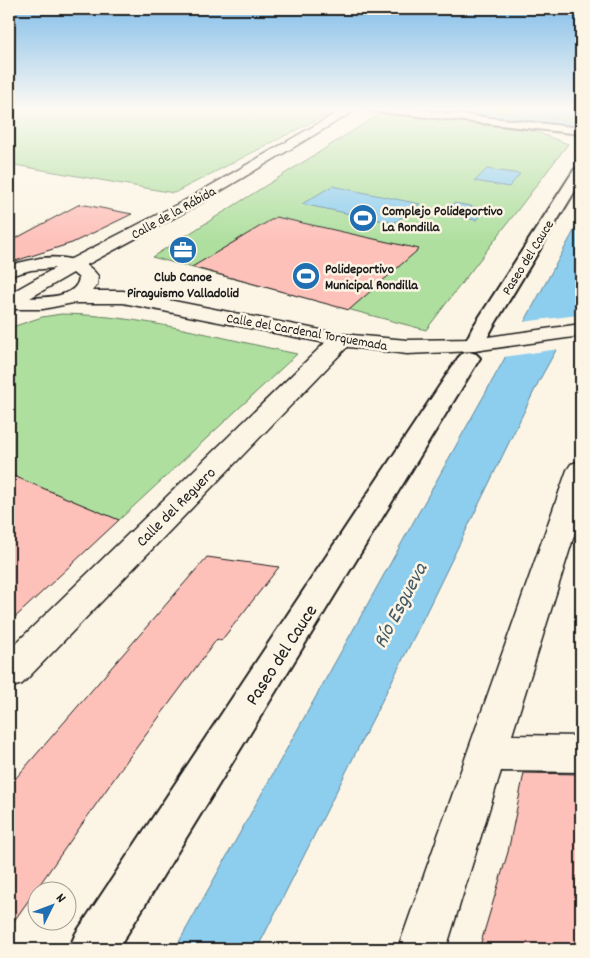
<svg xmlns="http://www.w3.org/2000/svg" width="590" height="958" viewBox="0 0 590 958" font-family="Dekko,sans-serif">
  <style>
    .green { fill: #aedf9f; stroke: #657e5e }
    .water { fill: #8dcdee; stroke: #60869a }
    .pier { fill: #fcf5e5 }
    .building { fill: #fdc1ba; stroke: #1c1c1c }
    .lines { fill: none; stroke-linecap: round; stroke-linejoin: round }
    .pedestrian-casing { stroke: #1c1c1c; stroke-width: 4 }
    .minor-casing { stroke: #1c1c1c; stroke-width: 3 }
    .tertiary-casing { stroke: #1c1c1c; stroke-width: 3 }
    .secondary-casing { stroke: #1c1c1c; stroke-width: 3 }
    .pedestrian { fill: #fcf5e5; fill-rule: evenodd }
    .minor { fill: #fcf5e5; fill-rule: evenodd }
    .tertiary { fill: #fcf5e5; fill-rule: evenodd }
    .secondary { fill: #fcf5e5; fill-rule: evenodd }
    .labels { text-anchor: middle; stroke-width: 5; stroke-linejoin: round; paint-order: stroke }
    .far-poi-label { font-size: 14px; font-weight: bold; fill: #1c1c1c; stroke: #fcf5e5; text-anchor: start }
    .far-street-label { font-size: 14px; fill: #1c1c1c; stroke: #fcf5e5 }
    .street-label { font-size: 16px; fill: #1c1c1c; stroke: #fcf5e5 }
    .near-street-label { font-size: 19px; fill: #1c1c1c; stroke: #fcf5e5 }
    .near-water-label { font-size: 21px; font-style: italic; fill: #445a66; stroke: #fcf5e5 }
  </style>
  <rect width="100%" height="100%" fill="#fcf5e5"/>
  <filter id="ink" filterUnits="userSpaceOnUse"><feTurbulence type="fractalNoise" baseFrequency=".02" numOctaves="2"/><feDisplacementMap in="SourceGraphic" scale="10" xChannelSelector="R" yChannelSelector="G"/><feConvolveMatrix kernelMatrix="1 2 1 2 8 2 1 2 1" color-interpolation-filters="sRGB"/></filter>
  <g filter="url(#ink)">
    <path class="green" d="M9 108H339L174 193 9 164Z
      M404 108H581V130Z
      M383 112 531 130 568 144 426 330 152 257Z
      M61 314C141 315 220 338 297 354L119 520 9 474V328L42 317Z"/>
    <path class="water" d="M512 108H541L581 113 579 119 552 116 550 119 581 123V129L465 115 473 109 502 113Z
      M487 169 520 174 509 187 475 181Z
      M332 186 420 204 394 223 302 204Z
      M454 203 486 209 476 220 444 214Z
      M581 218V305L540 379 416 633 257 949H175L501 365Z"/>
    <path class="pier" d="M578 315 559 349 503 357 522 322Z"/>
    <path class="building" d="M80 204 132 214 72 243 9 263V242Z
      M276 217 419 249 349 310 192 267Z
      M9 474 119 520 9 623Z
      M207 557 279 567 221 641 217 639 128 759 9 928V786Z
      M524 773 581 774V949H479L508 852Z"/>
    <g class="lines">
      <defs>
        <path id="pedestrian" d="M367 108H404L581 128V134L372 111Z
          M581 166V181L493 327 481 349 474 351 467 349 464 345 473 327 574 170Z
          M469 352 476 354 480 358 118 949H69L76 933 458 358 462 354Z"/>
        <path id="minor" d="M341 334 349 335 352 340 349 345 22 684 9 688V650L333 335Z
          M581 461V513L512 735 581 736V772L501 771 446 949H398L567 470 571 464Z"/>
        <path id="tertiary" d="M40 258C60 256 86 258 98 276L97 285 92 291H123L341 334 407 340 474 339 581 324V336L474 351 407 354 341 346 123 303H73L43 309H9V294L55 268 31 270 9 276V265ZM73 273 79 278C76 298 46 297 30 298Z"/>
        <path id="secondary" d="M345 108H359L194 207 79 269 73 270 67 269 64 265 67 261 184 201Z"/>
      </defs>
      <use href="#pedestrian" class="pedestrian-casing"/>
      <use href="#minor" class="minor-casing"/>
      <use href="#tertiary" class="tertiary-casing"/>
      <use href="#secondary" class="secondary-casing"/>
      <use href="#pedestrian" class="pedestrian"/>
      <use href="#minor" class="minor"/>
      <use href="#tertiary" class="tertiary"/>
      <use href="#secondary" class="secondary"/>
    </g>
  </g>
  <linearGradient id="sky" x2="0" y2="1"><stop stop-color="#83beea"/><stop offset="0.45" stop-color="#fefaf3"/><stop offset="1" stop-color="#fefaf3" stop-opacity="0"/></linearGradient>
  <rect width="590" height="242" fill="url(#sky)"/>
  <defs>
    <symbol id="stadium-disc" viewBox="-11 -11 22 22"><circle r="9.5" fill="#1f6fb2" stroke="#fcf5e5"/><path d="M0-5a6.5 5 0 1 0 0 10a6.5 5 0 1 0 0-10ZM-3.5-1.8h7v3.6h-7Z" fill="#fff"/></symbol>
    <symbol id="office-disc" viewBox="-11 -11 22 22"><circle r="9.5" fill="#1f6fb2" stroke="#fcf5e5"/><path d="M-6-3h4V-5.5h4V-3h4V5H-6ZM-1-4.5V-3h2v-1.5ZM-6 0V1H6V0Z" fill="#fff"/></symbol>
  </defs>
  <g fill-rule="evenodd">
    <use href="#stadium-disc" x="347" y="202" width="32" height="32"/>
    <use href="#office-disc" x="167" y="234" width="32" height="32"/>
    <use href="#stadium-disc" x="290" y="260" width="32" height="32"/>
  </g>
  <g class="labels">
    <g class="far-poi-label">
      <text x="382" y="215">Complejo Polideportivo<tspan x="382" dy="16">La Rondilla</tspan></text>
      <text x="325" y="273">Polideportivo<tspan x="325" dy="16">Municipal Rondilla</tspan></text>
      <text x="183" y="281" text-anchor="middle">Club Canoe<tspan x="183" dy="16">Piraguismo Valladolid</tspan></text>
    </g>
    <g class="far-street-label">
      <text transform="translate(173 212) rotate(-29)" y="5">Calle de la Rábida</text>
      <text transform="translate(527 257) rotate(-58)" y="5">Paseo del Cauce</text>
      <text transform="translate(307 331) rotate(10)" y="5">Calle del Cardenal Torquemada</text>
    </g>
    <g class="street-label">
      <text transform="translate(175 506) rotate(-45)" y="6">Calle del Reguero</text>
    </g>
    <g class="near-street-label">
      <text transform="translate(280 654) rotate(-57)" y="7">Paseo del Cauce</text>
    </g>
    <g class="near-water-label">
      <text transform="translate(399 605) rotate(-62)" y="7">Río Esgueva</text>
    </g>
  </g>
  <rect width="590" height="958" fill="none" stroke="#fcf5e5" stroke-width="30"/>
  <rect x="15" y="15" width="560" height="928" fill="none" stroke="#1c1c1c" stroke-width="2" filter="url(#ink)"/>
  <g transform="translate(52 906) rotate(48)"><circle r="24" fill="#fcf5e5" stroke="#a29e95"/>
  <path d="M0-4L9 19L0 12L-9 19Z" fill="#1f6fb2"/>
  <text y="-8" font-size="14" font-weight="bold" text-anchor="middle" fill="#1c1c1c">N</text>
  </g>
</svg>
